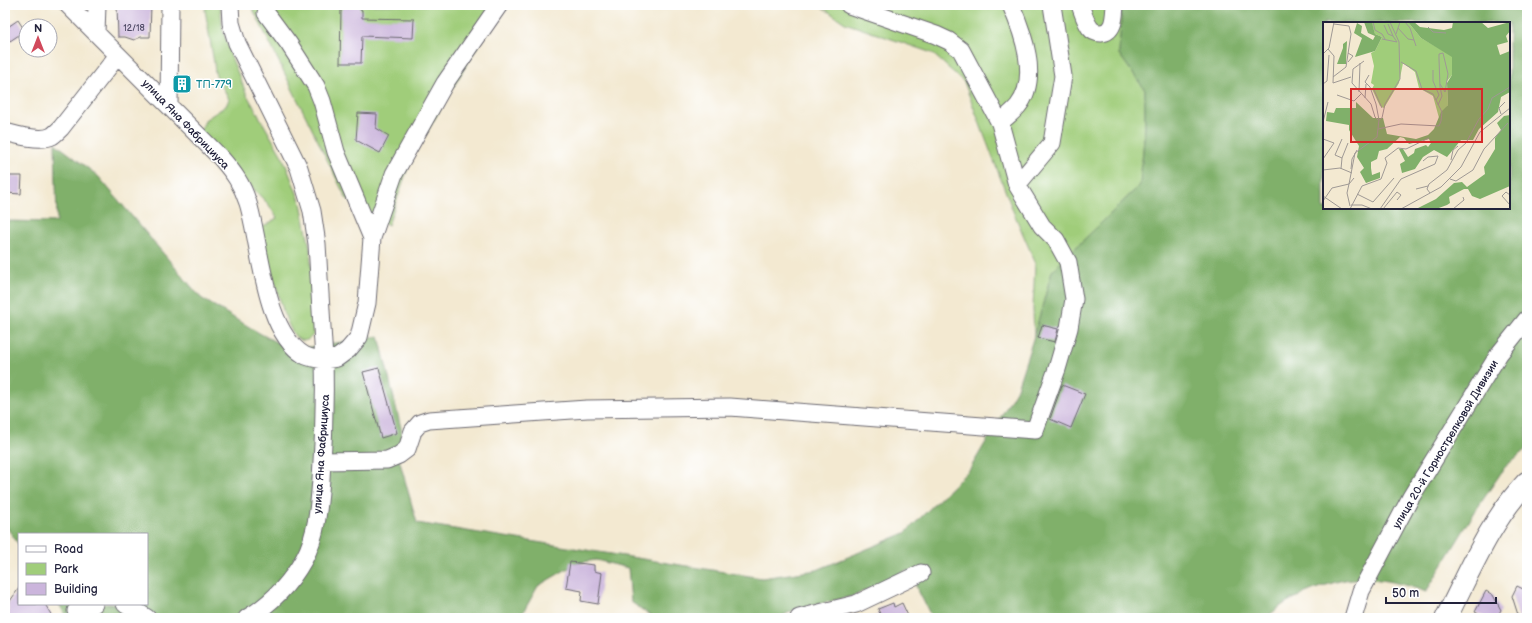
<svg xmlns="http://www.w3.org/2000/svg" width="1532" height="623" viewBox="0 0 1532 623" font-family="'Balsamiq Sans',sans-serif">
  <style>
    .green { fill: #a0cd7a; stroke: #61785a }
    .forest { fill: #80b06a; stroke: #516952; fill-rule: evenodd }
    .building { fill: #cbb5dc }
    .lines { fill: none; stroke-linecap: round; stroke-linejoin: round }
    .minor-casing { stroke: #6b6870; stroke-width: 19 }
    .major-casing { stroke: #6b6870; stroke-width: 23 }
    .minor { stroke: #fff; stroke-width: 17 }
    .major { stroke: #fff; stroke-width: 21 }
    .labels { text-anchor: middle; stroke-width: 3; stroke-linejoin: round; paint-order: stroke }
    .number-label { font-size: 9px; fill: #4c4763 }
    .culture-label { font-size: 11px; fill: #0d838f; stroke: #fff; text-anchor: start }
    .street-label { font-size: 11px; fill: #22223b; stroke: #fff }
    .inset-road { fill: none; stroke: #9f9995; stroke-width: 1 }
    .view { fill: #d62828; fill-opacity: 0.15; stroke: #d62828; stroke-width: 2 }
    .inset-edge { fill: none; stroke: #22223b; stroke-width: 2 }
  </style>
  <rect width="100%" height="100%" fill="#fff"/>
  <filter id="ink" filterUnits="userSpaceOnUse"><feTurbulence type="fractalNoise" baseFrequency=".025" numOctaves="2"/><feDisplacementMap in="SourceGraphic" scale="8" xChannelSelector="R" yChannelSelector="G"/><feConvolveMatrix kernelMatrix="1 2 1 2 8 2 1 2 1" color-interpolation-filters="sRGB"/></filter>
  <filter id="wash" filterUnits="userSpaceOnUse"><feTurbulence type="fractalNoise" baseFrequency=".012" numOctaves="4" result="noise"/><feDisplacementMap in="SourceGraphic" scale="16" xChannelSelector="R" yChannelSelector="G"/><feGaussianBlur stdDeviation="0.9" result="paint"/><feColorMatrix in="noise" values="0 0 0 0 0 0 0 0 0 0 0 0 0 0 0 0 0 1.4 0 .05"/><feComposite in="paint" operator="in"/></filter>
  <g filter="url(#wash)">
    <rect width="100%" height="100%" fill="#f3e9d1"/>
    <path class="green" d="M207 5H220L223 31 232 59 247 95 283 158 301 203 310 248 315 331C310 343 299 344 293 333 285 320 281 303 277 289 271 269 265 249 260 229L277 218 269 205 199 133 206 119 226 106 229 99 215 73 214 63 205 10Z
      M251 5H507L483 37 411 159 388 225 346 198Z
      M819 5H1122L1119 54 1145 90V127L1140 185 1052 271 1034 336 1033 309 1035 262 1013 211 964 82 932 53 845 23Z"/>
    <path class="forest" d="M1122 5H1527V448L1505 467 1476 510 1426 592C1400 582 1364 574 1336 582 1322 586 1306 592 1293 599 1283 603 1274 612 1265 618H932L914 582 907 570 854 596 796 609 778 618H654L631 602 628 568 596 560 577 563 538 586 520 618H67L59 604H147V534H19V545L5 525V221L57 222 55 143 98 176 201 298 261 334 291 350 379 336 402 432 399 459 417 523 762 578 817 570 905 533 970 469 1016 391 1034 336 1052 271 1140 185 1145 127V90L1119 54ZM1324 23H1509V208H1324Z"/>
    <g id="blocks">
      <path class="building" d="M117 5H151L150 37H141L134 40 125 37H118Z
        M342 5H360V10H362V18L414 19 413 38 362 36 361 63H340L341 10H342Z
        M18 20 25 31 10 41 5 33V29Z
        M358 113 377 114 376 128 389 136 380 153 356 140Z
        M6 176H22L21 194 6 193Z
        M1042 325 1058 329 1055 342 1038 338Z
        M379 368 397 433 381 438 363 372Z
        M1062 385 1085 394 1071 428 1050 419Z
        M570 562 594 565V571L602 573 598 604 581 601 582 591 566 588Z
        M1517 586 1527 591V618H1519L1512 596Z
        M19 588V604H45L53 618H9L8 604Z
        M1486 591 1493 595 1501 610 1496 618H1486L1475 612Z
        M893 603 894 607 902 603 909 618H870L880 614 878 609Z"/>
    </g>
  </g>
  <g filter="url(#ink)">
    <use href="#blocks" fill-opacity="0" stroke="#6b6870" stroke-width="1"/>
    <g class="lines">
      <defs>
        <path id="minor" d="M68 5 221 158C234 173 242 184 248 203 261 245 263 330 304 355 309 358 318 359 324 360L317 244 312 211 299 168 237 43 231 23 230 5
          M1080 5C1083 13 1085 21 1090 28 1093 32 1097 33 1101 33 1115 32 1114 15 1115 5
          M266 13 289 44 316 86 322 101 336 152 372 238
          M96 33 97 5
          M169 106 170 5
          M1000 123C1005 118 1013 112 1018 106 1040 78 1023 33 1011 5
          M5 132C16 135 41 142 52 136 55 134 58 131 61 128L118 55
          M1017 185 1052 143 1063 76 1052 5
          M322 461 387 460 399 455 407 449 413 431 420 423 429 420 587 409 730 407 1035 430 1057 369 1069 328 1074 299 1068 262 1056 240 1042 226 1017 185 1000 123 961 50 949 41 936 35 849 5
          M125 604 147 618
          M76 611 94 604
          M247 618C271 604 290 584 304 559 317 535 319 506 321 479 324 439 325 400 324 360L337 358 348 350 359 337 367 303 372 238 394 174 445 83 499 5
          M799 618 856 604 921 573
          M1353 618 1361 591 1411 497 1499 354 1527 319"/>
        <path id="major" d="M1446 618C1470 571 1490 521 1527 482"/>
      </defs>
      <use href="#minor" class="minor-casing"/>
      <use href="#major" class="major-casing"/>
      <use href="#minor" class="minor"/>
      <use href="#major" class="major"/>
    </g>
  </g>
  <defs>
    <symbol id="building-square" viewBox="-11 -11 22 22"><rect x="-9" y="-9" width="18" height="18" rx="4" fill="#0f9aa8" stroke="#fff"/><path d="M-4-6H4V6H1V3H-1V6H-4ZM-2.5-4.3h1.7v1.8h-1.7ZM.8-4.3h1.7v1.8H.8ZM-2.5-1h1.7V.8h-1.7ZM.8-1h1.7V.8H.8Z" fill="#fff"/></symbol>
  </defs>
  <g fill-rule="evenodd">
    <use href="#building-square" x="171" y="73" width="22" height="22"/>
  </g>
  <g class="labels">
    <g class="number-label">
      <text x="134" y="31">12/18</text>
    </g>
    <g class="culture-label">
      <text x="196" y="88">ТП-779</text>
    </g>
    <g class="street-label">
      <text transform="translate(186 124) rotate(46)" y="4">улица Яна Фабрициуса</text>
      <text transform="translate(1445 444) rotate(-59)" y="4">улица 20-й Горнострелковой Дивизии</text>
      <text transform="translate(321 454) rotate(-86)" y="4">улица Яна Фабрициуса</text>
    </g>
  </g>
  <g transform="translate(1323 22)">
    <rect width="187" height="187" fill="#f3e9d1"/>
    <path d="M48 0H85L98 16 129 34V53L124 59 125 83 116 96 110 74 96 66 92 50 80 41 76 61 61 86 57 84 49 67 51 63 48 61 51 44 48 31 52 29 59 15 52 12Z" fill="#a0cd7a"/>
    <path d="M41 0 49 1 52 12 59 15 52 29 32 35 39 16 31 11 34 1 39 4 38 11 50 18 52 14 45 11ZM85 0H91L97 5 121 8 129 6 130 0H158L165 6 187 0V9L183 14 185 20 174 23 177 33 187 29V70L178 75 175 90 156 107 150 118H138L124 135 111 128 100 135 92 147 79 151 77 142 82 139 76 127H80L85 135 91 131 92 127 103 123 105 125 108 121 106 117 86 122 81 116 77 115 64 127 56 129 54 137 48 140V146L49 153 57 150V156L43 161 37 150 41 146 34 135 36 124 26 108V103L3 99 4 90 11 91 13 86H33V80L50 96H60L64 112 93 117 105 113 111 107 118 90 125 83 124 61 129 53V35L98 16ZM24 19 23 42H14L20 26V22ZM187 93V164L157 177 149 174 145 167H141L126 175 127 181 124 183 113 187H93L113 177 131 161 139 160 144 165 162 152 161 145 172 127V116L178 108 174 101 181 94Z" fill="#80b06a"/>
    <path class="inset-road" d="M50 0 52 8 59 12 62 17M82 0 87 6 93 24M65 2 70 14M61 3 65 12 70 14 74 20M105 5 110 10 123 11M75 6 85 17 91 18M73 12 77 0M59 17 74 20M5 27 11 34 10 61 28 55M0 32 6 26 11 0M41 39 30 47 29 61 48 82 52 95 55 98M25 40 30 34 25 31M110 48V59L116 73 113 78M46 53 42 60 47 65 53 82 56 98M10 55 23 45 28 12 26 4 11 2M0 62 4 59 6 33M51 68 59 86M36 70 37 41M14 73 31 79 38 72M42 76 43 62M115 83 119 74 117 65 116 37V32L120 31 125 52 122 70 117 62M178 92 176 86 182 80M0 100 5 80M55 107 78 102 116 104 118 99 119 90 110 72 99 67 93 49 78 40M0 117 11 121 0 137M19 136 25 121M128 138 130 128 135 124M18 147 19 136 12 133 19 117M28 147 29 137 34 128M0 148 17 146 29 151M127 157 133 159 150 148 161 127 185 101M93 167 105 164M107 171 104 167 106 162 124 148 135 128 143 121 156 97 165 87 169 76 187 65M34 172 50 180 71 156M187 173 183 170 179 174 187 183M0 174 19 187M0 179 9 166 26 162 32 131 54 115 56 98 59 96 62 82 77 57 76 20 67 0M28 183H39L49 187M27 184 24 171 26 162 31 156M27 187 39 164 58 157 64 141 62 136 75 126 83 127 106 116M57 187 78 157 112 142 115 134 105 135 100 139M60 187 74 170 78 173 74 178M78 187 118 165 138 145 157 110 187 86M130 187 141 178 140 175"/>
    <path class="view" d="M28 67H159V120H28Z"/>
    <rect width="187" height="187" class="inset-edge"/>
  </g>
  <rect width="1532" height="623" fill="none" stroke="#fff" stroke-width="20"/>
  <rect x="18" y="533" width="130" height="72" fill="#ffffff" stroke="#a7a7b1"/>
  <rect x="26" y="546" width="20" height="6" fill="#ffffff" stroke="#a7a7b1"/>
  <text x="54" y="553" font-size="12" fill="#22223b">Road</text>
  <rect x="26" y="563" width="20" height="12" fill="#a0cd7a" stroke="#a7a7b1"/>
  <text x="54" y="573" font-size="12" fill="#22223b">Park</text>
  <rect x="26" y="583" width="20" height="12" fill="#cbb5dc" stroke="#a7a7b1"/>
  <text x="54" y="593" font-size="12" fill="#22223b">Building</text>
  <g transform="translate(38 38)"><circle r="19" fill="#ffffff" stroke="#a7a7b1"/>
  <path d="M0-3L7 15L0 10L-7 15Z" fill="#d1495b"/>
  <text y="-6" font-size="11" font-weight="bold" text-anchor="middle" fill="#22223b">N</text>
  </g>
  <path d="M1386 597v6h110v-6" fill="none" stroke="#22223b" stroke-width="2"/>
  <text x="1392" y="597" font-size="12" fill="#22223b" stroke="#ffffff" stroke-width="3" paint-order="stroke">50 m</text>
</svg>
